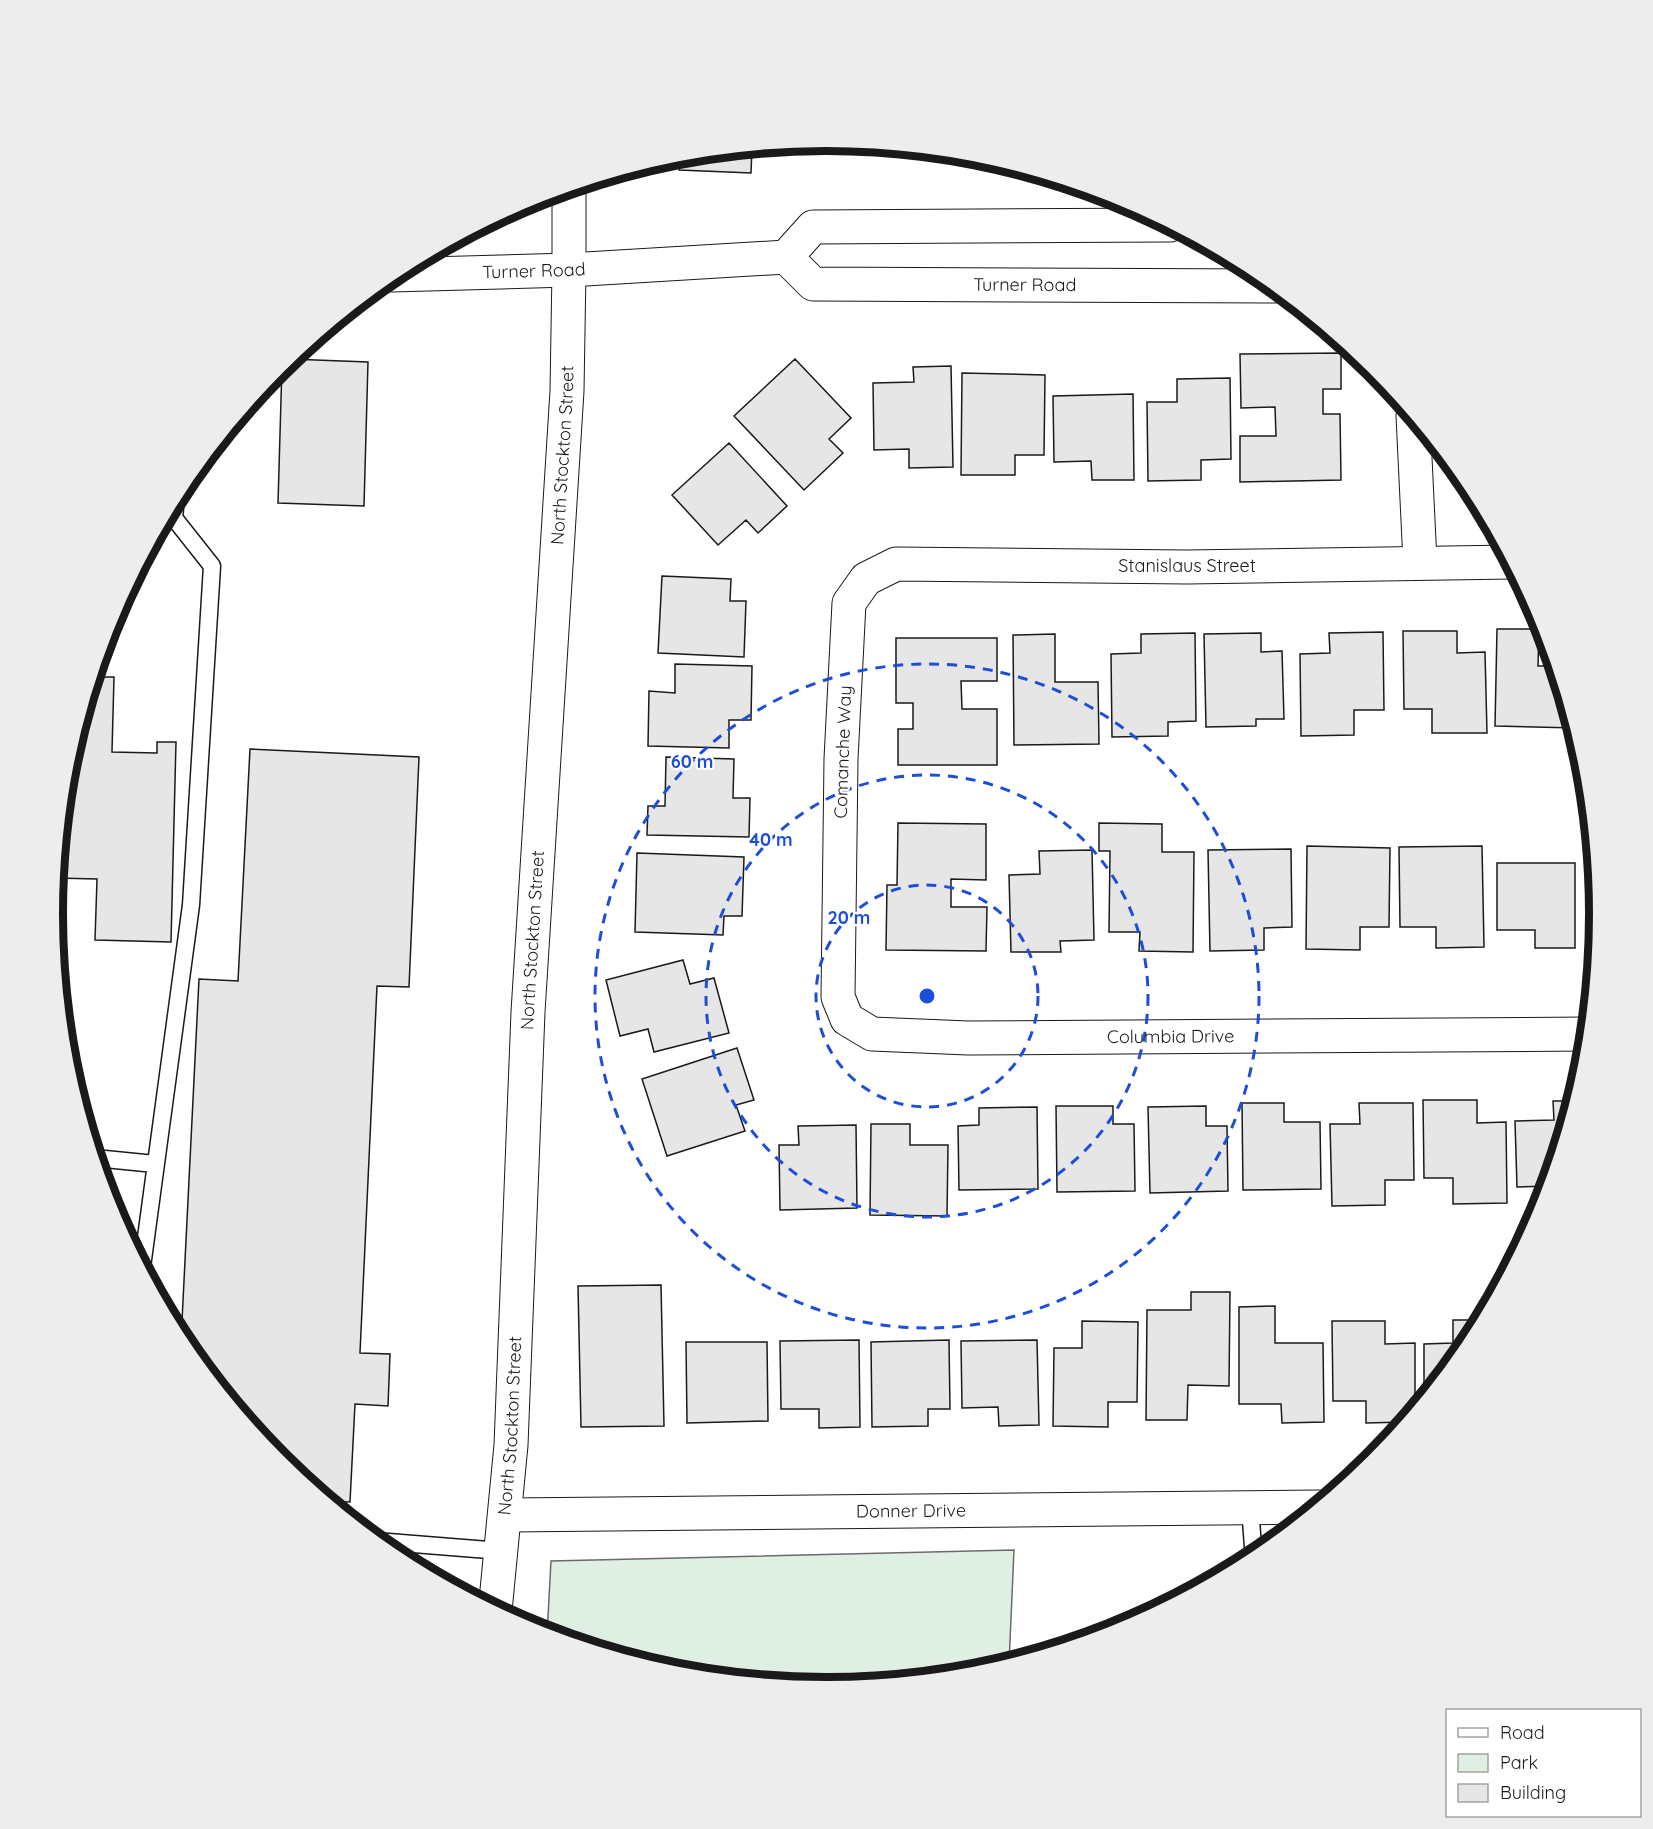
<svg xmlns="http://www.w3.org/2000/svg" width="1653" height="1829" viewBox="0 0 1653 1829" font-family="Quicksand,sans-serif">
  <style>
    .green { fill: #e0efe3; stroke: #6a6a6a; stroke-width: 1.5 }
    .building { fill: #e6e6e6; stroke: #1a1a1a; stroke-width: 1.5 }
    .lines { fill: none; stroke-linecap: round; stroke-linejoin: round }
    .service-casing { stroke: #1a1a1a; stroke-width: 19 }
    .minor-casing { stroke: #1a1a1a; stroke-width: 35 }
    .tertiary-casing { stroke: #1a1a1a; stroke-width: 35 }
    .secondary-casing { stroke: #1a1a1a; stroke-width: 35 }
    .service { stroke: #fff; stroke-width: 16 }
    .minor { stroke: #fff; stroke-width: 33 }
    .tertiary { stroke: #fff; stroke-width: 33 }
    .secondary { stroke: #fff; stroke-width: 33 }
    .ring { fill: none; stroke: #1d4ed8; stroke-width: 3; stroke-dasharray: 10 8 }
    .labels { text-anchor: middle; stroke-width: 4.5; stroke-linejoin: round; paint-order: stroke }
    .street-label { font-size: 18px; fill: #1a1a1a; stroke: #fff }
    .rim { fill: none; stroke: #1a1a1a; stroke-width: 8 }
    .centre { fill: #1d4ed8; stroke: #fff; stroke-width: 3 }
    .ring-label { font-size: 18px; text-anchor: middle; font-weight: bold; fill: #1d4ed8; stroke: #fff; stroke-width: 4.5; stroke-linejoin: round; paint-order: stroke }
  </style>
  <rect width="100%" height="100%" fill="#fff"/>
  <path class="green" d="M1014 1550 1009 1664 977 1674 826 1688 675 1674 547 1635 551 1561Z"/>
  <path class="building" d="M752 148 751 173 679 170V155Z
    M1341 353V389H1323V414H1340L1341 480 1240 482V436H1276L1275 407 1241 408 1240 354Z
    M289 359 368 362 364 506 278 503 282 365Z
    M795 359 851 418 829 439 843 453 804 490 734 416Z
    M951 366 953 467 909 468V449L874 450 873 383 914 382 913 367Z
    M962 373 1045 375 1044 455H1015V475H961Z
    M1230 378 1231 459 1201 460V480L1148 481 1147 402H1177V379Z
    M1133 394 1134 480H1092L1091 461 1054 462 1053 396Z
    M729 443 787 506 758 533 746 520 718 545 672 495Z
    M662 576 731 579 730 601H746L744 657 658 653Z
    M1497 629H1539L1538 666H1556L1575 728 1495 726Z
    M1403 631H1457V653L1485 652 1487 733H1432V709H1404Z
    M1383 632 1384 710H1354V735L1301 736 1300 654 1330 653 1329 633Z
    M1195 633 1196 721 1168 722V736L1112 737 1111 654 1141 653V634Z
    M1261 633V652L1282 651 1284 719H1256V726L1206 727 1204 634Z
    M1055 634V682H1098L1099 744 1014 745 1013 635Z
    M896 638H997V681H961L962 709H997V765H898V729H913V703H896Z
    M675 664 752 666 751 720H729V748L648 746 649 691 675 693Z
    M94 677H114L112 752 157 753V742H176L171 942 95 940 97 879 56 878 67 763Z
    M250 749 419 757 409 987 377 986 360 1353 390 1354 388 1406 355 1404 350 1502 327 1501 279 1462 181 1341 199 979 238 981Z
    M666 757 734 759 733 798H750L749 837 647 835 648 806H665Z
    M898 823 986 824V880L951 879V907H987L986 951 886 950 887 885H897Z
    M1099 823 1162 824V852H1194L1193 952 1139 951 1140 932H1109L1110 851H1099Z
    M1307 846 1390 848 1389 927H1360V950L1306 949Z
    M1482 846 1484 947 1436 948V927H1400L1399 847Z
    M1291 849 1292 927 1264 928V950L1210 951 1208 850Z
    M1092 850 1094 940 1060 941 1061 952H1011L1009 875 1040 874 1039 851Z
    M637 853 744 857 742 916H724L723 935 635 932Z
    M1595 859 1600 914 1599 926H1595Z
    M1497 863H1575V948H1535V930H1497Z
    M683 960 690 984 714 978 729 1033 654 1052 648 1029 620 1036 606 980Z
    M737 1048 754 1100 736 1105 745 1131 667 1156 642 1079Z
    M1423 1100H1477V1123L1506 1122 1507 1203 1453 1204V1178H1424Z
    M1553 1101H1575L1549 1186 1517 1187 1515 1121 1554 1120Z
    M1242 1103H1284V1122H1320L1321 1189 1243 1190Z
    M1359 1103H1413L1414 1180H1385V1205L1332 1206 1330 1124H1360Z
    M1056 1106H1113V1124H1134L1135 1191 1057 1192Z
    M1206 1106V1126H1227L1228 1191 1150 1193 1148 1107Z
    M1037 1107 1038 1189 959 1190 958 1126 979 1125V1108Z
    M871 1124H910V1145H948L947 1216 870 1215Z
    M856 1125 857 1208 780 1210 779 1145H799L798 1126Z
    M661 1285 664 1426 581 1427 578 1286Z
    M1191 1292H1230L1229 1386 1188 1385 1187 1420H1146L1147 1310H1191Z
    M1275 1306V1343H1323L1324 1422 1282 1423 1281 1404H1239V1307Z
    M1453 1320H1483L1470 1345 1424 1400V1344L1453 1343Z
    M1082 1321 1138 1322 1137 1402H1108V1427L1053 1426 1054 1348H1082Z
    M1332 1321H1385V1344L1415 1343V1411L1406 1422 1366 1423V1401H1333Z
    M859 1340 860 1427 819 1428V1409H781L780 1341Z
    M949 1340 950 1409H928V1426L872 1427 871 1342Z
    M1037 1340 1039 1425 999 1426 998 1407 962 1408 961 1341Z
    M686 1342H767L768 1421 687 1423Z"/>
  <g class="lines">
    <defs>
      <path id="service" d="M95 1158 155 1164
        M142 1267 191 905 212 566 174 518 176 497
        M1250 1507 1254 1560
        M376 1541 501 1551"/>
      <g id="minor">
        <path d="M569 270V188"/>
        <path d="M1413 416 1420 562"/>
        <path id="s1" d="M1512 562 1187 567 896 564 866 579 849 603 841 759 838 997 847 1019 872 1034 968 1038 1589 1034"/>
        <path id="s2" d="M505 1515 1319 1507"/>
      </g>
      <g id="tertiary">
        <path id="s3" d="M495 1611 511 1445 528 1012 567 391 569 270"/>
      </g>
      <g id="secondary">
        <path id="s4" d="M786 257 813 284 1275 286"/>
        <path id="s5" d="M392 275 569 270 786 257 813 227 1170 225"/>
      </g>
    </defs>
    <use href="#service" class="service-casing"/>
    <use href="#minor" class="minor-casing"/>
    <use href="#tertiary" class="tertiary-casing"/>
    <use href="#secondary" class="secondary-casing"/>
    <use href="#service" class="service"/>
    <use href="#minor" class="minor"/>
    <use href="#tertiary" class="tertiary"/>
    <use href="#secondary" class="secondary"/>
  </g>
  <g class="ring">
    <circle cx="927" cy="996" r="111"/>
    <circle cx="927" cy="996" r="221"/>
    <circle cx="927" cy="996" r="332"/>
  </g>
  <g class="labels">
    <g class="street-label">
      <text dy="6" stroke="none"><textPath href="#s5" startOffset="142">Turner Road</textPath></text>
      <text dy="6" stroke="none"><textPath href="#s4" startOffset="250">Turner Road</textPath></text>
      <text dy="6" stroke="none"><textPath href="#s3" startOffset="1158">North Stockton Street</textPath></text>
      <text x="1187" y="572">Stanislaus Street</text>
      <text transform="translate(843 752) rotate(-88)" y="6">Comanche Way</text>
      <text dy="6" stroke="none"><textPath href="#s3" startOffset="672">North Stockton Street</textPath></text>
      <text dy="6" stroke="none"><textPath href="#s1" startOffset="1425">Columbia Drive</textPath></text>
      <text dy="6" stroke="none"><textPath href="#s3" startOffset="186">North Stockton Street</textPath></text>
      <text dy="6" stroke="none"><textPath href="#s2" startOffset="406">Donner Drive</textPath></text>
    </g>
  </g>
  <path d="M0 0H1653V1829H0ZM63 914a763 763 0 1 1 1526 0a763 763 0 1 1-1526 0Z" fill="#ededed" fill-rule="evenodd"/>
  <path class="rim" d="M63 914a763 763 0 1 1 1526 0a763 763 0 1 1-1526 0Z"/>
  <circle cx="927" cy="996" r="9" class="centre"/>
  <g class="ring-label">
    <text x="692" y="768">60 m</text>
    <text x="771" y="846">40 m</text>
    <text x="849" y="924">20 m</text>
  </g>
  <rect x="1446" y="1709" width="195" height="108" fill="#ffffff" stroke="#a3a3a3" stroke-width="1.5"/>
  <rect x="1458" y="1728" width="30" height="9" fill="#ffffff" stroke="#a3a3a3" stroke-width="1.5"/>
  <text x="1500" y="1739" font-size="18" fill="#1a1a1a">Road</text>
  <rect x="1458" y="1754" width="30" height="18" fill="#e0efe3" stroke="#a3a3a3" stroke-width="1.5"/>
  <text x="1500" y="1769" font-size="18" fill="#1a1a1a">Park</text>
  <rect x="1458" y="1784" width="30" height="18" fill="#e6e6e6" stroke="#a3a3a3" stroke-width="1.5"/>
  <text x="1500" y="1799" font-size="18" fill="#1a1a1a">Building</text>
</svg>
